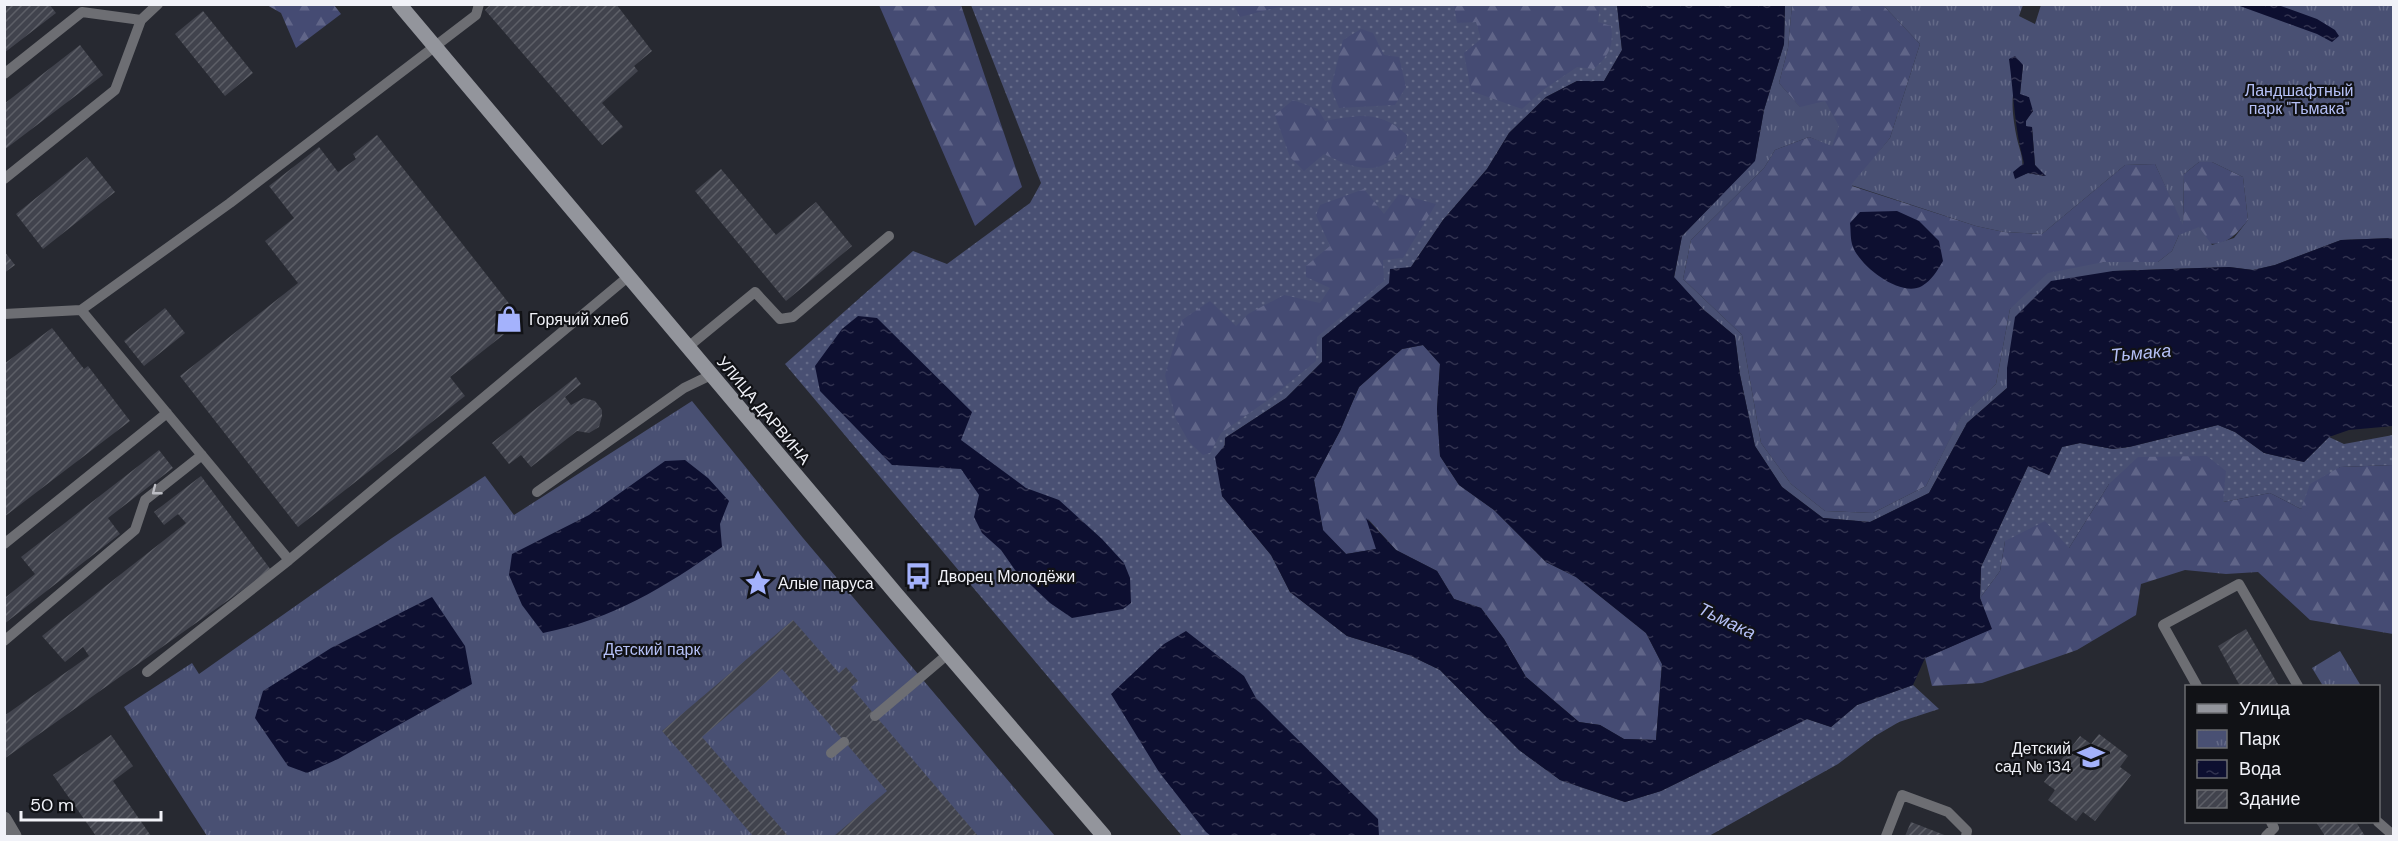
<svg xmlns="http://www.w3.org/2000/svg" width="2398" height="841" viewBox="0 0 2398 841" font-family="'DM Sans',sans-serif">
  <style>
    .grass { fill: url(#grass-dots) }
    .forest { fill: url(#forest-firs) }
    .park { fill: url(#park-tufts); fill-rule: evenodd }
    .water { fill: url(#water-ripples); fill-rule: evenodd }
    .building { fill: url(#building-hatch) }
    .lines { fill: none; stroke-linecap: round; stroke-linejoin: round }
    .service { stroke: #6d6e73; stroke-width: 10 }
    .minor { stroke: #6d6e73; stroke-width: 15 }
    .secondary { stroke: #93959c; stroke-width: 15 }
    .oneway { stroke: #bcbdc3 }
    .labels { text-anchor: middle; stroke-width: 4.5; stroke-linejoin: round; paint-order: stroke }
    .park-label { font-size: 16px; fill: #b5c0f6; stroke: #111216 }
    .poi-label { font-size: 16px; fill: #f1f2f8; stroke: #111216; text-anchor: start }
    .street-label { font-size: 16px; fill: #f1f2f8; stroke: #111216 }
    .water-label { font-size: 18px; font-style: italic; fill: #b4bff5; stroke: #111216 }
  </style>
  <defs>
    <pattern id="grass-dots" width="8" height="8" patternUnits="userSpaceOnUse" patternTransform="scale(1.5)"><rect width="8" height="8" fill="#495073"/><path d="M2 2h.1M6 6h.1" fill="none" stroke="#646a88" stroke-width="1.8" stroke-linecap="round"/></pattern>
    <pattern id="forest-firs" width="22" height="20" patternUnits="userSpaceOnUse" patternTransform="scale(1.5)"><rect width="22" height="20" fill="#454b73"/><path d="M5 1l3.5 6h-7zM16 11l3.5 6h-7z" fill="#606588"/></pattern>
    <pattern id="park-tufts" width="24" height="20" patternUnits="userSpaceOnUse" patternTransform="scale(1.5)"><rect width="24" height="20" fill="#495073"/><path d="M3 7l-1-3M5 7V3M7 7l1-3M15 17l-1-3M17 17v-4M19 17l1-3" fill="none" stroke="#646a88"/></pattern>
    <pattern id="water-ripples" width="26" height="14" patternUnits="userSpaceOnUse" patternTransform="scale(1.5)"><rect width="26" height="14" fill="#0d0f30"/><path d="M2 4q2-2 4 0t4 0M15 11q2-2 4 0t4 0" fill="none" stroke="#31324f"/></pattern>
    <pattern id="building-hatch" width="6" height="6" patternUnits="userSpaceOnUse" patternTransform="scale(1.5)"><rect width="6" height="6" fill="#41434d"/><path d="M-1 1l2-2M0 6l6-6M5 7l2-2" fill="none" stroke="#5d5f67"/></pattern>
  </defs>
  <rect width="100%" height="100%" fill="#272931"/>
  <path class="grass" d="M971 5H1617L1622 50 1604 81H1577L1546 97 1509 133 1487 169 1443 220 1411 267 1322 338V362L1286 398 1225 438 1222 496 1271 555 1290 592 1347 636 1409 655 1440 670 1519 750 1560 780 1625 802 1661 791 1807 719 1831 727 1857 705 1913 685 1939 709 1899 722 1875 736 1838 764 1709 836H1182L785 364 913 251 947 264 1030 203 1041 183Z
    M2218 425 2235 432 2264 453 2304 462 2329 437 2344 444 2393 435V465L2340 467 2301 509 2270 493 2223 502 2109 484 2069 548 2005 541 2000 571 1980 598 1981 567 2028 466 2049 475 2062 447 2080 443 2113 449 2129 447Z"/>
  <path class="forest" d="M267 5H334L341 14 296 48 281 13Z
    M879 5H961L1022 187 975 226Z
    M1234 5H1287L1240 17Z
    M1454 5H1598L1600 7 1598 22 1611 26C1614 47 1609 55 1594 69L1577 67 1543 90 1522 109 1471 91 1464 53 1481 39 1476 22 1457 23Z
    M1792 5H1883L1920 44 1890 138 1852 186 1976 226 2004 232 2042 234 2125 165 2155 164 2183 223 2184 174 2199 162H2212L2243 177 2248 220C2223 252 2213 246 2179 235L2172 251 2158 262H2104L2010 309 1996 384 1961 418 1926 486 1873 513 1825 511 1791 484 1761 443 1742 335 1683 279 1691 240 1764 168 1775 150 1809 137 1832 145 1779 83 1788 48Z
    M1361 29 1373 33 1384 55 1399 57 1406 87 1395 105 1339 108 1331 88 1343 40Z
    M1293 100 1318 109 1325 121C1360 115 1379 110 1407 135L1406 148C1400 153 1394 159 1387 163 1368 175 1342 163 1324 154L1304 171 1290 157 1275 115Z
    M1364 189 1384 214 1399 194 1436 204 1403 258 1383 260 1384 281 1317 337 1316 361 1268 400 1221 433 1210 453 1203 455 1189 442 1176 419 1165 375 1182 320 1210 301 1236 326 1248 314 1284 295 1320 303 1330 288 1306 277V266L1330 246 1316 215 1320 205Z
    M1423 345 1440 364 1437 409 1440 456 1459 485 1494 510 1546 562 1576 577 1646 633 1662 664 1656 740 1624 739 1600 725 1579 722 1526 677 1504 639 1481 608 1454 599 1437 571 1396 550 1368 519 1377 549 1346 554 1323 531 1314 480 1340 431 1359 387 1402 349Z
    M2207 456 2226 471 2223 502 2270 493 2301 509 2310 484 2340 467 2393 465V634L2310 620 2258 572 2226 574 2185 570 2141 584 2136 615 2077 650 1982 683 1932 686 1925 658 1991 629 1980 598 2000 571 2005 541 2045 521 2069 548 2109 484 2138 457Z"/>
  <path class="park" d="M1785 5H1792L1788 48 1779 83 1800 107 1825 101 1839 126 1832 146 1809 137 1775 150 1764 168 1691 240 1683 279 1742 335 1761 443 1791 484 1825 511 1873 513 1926 486 1961 417 1996 384 2010 309 2048 273 2104 262H2158L2172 251 2179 235 2199 227 2212 245 2234 238 2248 220 2243 177 2212 162H2199L2184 174 2183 225 2155 164 2125 165 2042 234 2004 232 1976 226 1851 185 1890 138 1920 44 1883 5H2023L2019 16 2035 24 2041 5H2393V238L2341 240 2275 265 2253 270 2229 267 2113 271 2007 368V388L1967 423 1929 493 1870 522 1823 518 1782 487 1755 446 1740 375 1735 336 1704 310 1674 278 1682 236 1755 160 1764 110 1784 44ZM2023 65 2020 94 2033 111 2026 120V127H2032L2035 165 2044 176 2028 173 2020 176C2026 158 2019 151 2016 134 2011 105 2010 92 2023 65Z
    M692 401 803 538 1055 836H207L124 707 192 663 199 674 392 538 485 476 514 515Z
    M2340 651 2361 686H2323L2312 668Z"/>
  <path class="water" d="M1617 5H1785L1784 44 1764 110 1755 161 1682 236 1674 277 1704 310 1735 336 1740 375 1755 446 1782 487 1823 518 1870 522 1929 493 1967 423 2007 388V368L2015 317 2051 281 2113 271 2229 267 2253 270 2275 265 2341 240 2393 238V426L2349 430 2329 437 2304 462 2264 453 2235 432 2218 425 2129 447 2113 449 2080 443 2062 447 2049 475 2028 466 1981 567 1980 598 1992 629 1925 658 1913 685 1857 705 1831 727 1807 719 1661 791 1625 802 1560 780 1519 750 1440 670 1409 655 1347 636 1290 592 1271 555 1222 496 1215 457 1225 445V438L1286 398 1322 362V338L1389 283 1390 269 1411 267 1443 220 1487 169 1509 133 1546 97 1577 81H1604L1622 50ZM1423 345 1440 364 1437 409 1440 456 1459 485 1494 510 1546 562 1576 577 1646 633 1662 664 1656 740 1624 739 1600 725 1579 722 1526 677 1504 639 1481 608 1454 599 1437 571 1396 550 1366 518 1376 549 1346 554 1323 530 1314 480 1340 431 1359 387 1402 349Z
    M2237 5H2278L2317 19 2335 30 2339 36 2332 42 2317 34Z
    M2015 56 2023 65 2020 94 2029 97 2033 111 2026 121V126L2032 127 2035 165 2046 176 2028 173 2015 179 2013 172 2024 163C2014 127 2014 95 2009 59Z
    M1897 211 1919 221 1939 241 1943 261C1937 271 1932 280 1922 286 1901 298 1861 267 1853 247 1850 239 1851 231 1850 223L1860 212Z
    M858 316 877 318 972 412 961 440 1026 488 1059 500 1102 539 1124 563 1130 578 1131 603 1123 609 1072 618 1050 603 1015 570 1001 550 982 533 974 517 979 495 961 469 892 465 820 391 815 366 842 329Z
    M685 460 708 478 729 501 720 524 722 547C663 588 615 618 543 633L522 605 509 575 512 554 589 515 665 461Z
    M432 597 465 646 472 684 338 759 307 773 288 766 255 718 263 691 331 648Z
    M1186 631 1244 676 1256 698 1378 819 1379 836H1211L1206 832 1159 772 1111 694 1164 644Z"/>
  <path class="building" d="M4 4H49L56 13 4 53Z
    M491 4H616L652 51 634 66 638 71 602 103 623 127 602 145 485 10Z
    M203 11 253 73 225 96 175 34Z
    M80 45 103 75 4 150V104Z
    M377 135 522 320 450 377 465 396 298 527 180 376 298 283 265 241 294 218 269 186 319 147 338 172 356 159 353 154Z
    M87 157 115 192 43 249 16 214Z
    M721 169 776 235 816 202 852 246 786 301 695 191Z
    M4 251 15 265 4 273Z
    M165 308 185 333 144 366 124 341Z
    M52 328 84 369 88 366 130 421 4 517V364Z
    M576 377 581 384 565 397 571 405 584 398 595 401 602 410V416L599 427 589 433 577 431 531 467 521 455 509 464 492 443Z
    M159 450 173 468 108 518 120 534 4 624V595L6 597 35 574 21 557Z
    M201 476 271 570 4 759V716L89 656 83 647 65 662 42 636 186 523 178 514 164 525 154 512Z
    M793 620 839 673 846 667 858 681 851 687 978 836H834L887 791 782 669 702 737 788 836H753L662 731Z
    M2246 629 2279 686H2240L2218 646Z
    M2099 734 2128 756 2120 767 2131 775 2095 821 2083 812 2076 821 2048 800 2055 790 2044 782 2080 736 2091 744Z
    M111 735 133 766 113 781 151 836H96L53 775Z
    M1911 822 1947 836H1905Z
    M2316 822H2356L2365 836H2325Z"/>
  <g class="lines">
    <path class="service" d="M4 74 82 12 141 20 158 4
      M4 179 115 90 141 20
      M81 310 289 560 629 276
      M4 314 81 310 230 203 476 15 479 4
      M688 347 755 292 780 319 793 317 889 236
      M537 492 684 388 711 375
      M4 544 167 413
      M4 641 135 530 145 500 202 455
      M147 672 289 560
      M2197 686 2163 625 2239 584 2298 686
      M875 716 948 654
      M831 753 844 742
      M2378 822 2394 836
      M1886 836 1902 795 1948 812 1967 831 1966 836
      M2266 836 2274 828 2271 822"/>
    <path class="minor" d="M4 819 14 836"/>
    <path class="secondary" d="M399 4 897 595 1104 836"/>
  </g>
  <defs><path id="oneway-chevron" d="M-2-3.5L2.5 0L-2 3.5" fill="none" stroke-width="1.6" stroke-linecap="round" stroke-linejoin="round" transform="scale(1.5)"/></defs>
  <use class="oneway" href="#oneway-chevron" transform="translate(156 491) rotate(142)"/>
  <defs>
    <symbol id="shop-bare" viewBox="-9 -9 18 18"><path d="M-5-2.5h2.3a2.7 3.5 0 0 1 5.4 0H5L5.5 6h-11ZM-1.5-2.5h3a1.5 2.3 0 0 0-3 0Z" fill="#a4b2fc" stroke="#111216" stroke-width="2.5" paint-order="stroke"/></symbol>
    <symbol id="bus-bare" viewBox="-9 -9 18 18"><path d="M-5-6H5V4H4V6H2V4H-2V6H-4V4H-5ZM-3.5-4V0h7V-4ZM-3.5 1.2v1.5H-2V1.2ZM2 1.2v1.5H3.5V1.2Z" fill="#a4b2fc" stroke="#111216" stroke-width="2.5" paint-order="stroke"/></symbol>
    <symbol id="sight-bare" viewBox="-9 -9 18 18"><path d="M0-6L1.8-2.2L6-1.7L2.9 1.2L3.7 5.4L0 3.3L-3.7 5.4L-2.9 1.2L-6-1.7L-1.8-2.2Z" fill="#a4b2fc" stroke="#111216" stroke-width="2.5" paint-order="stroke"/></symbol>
    <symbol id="school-bare" viewBox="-9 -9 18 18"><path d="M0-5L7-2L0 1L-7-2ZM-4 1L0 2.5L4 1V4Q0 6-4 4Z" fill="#a4b2fc" stroke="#111216" stroke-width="2.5" paint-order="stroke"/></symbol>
  </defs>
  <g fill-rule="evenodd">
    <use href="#shop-bare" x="490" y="300" width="38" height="38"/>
    <use href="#bus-bare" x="899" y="557" width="38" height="38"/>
    <use href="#sight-bare" x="739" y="564" width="38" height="38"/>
    <use href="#school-bare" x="2072" y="738" width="38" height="38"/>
  </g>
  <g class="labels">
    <g class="park-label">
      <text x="2299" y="96">Ландшафтный<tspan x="2299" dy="18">парк "Тьмака"</tspan></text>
      <text x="652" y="655">Детский парк</text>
    </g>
    <g class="poi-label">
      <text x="529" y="325">Горячий хлеб</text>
      <text x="938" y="582">Дворец Молодёжи</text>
      <text x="778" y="589">Алые паруса</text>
      <text x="2071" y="754" text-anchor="end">Детский<tspan x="2071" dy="18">сад № 134</tspan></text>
    </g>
    <g class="street-label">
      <text transform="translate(764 410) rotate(50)" y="6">УЛИЦА ДАРВИНА</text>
    </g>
    <g class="water-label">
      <text transform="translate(2141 353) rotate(-5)" y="6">Тьмака</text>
      <text transform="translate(1727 621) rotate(26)" y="6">Тьмака</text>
    </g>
  </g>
  <rect width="2398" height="841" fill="none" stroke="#f1f2f8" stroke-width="12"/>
  <rect x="2185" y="685" width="195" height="138" fill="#111216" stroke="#6b6c70" stroke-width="1.5"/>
  <rect x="2197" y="704" width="30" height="9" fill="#93959c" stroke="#6b6c70" stroke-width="1.5"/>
  <text x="2239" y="715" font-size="18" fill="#f1f2f8">Улица</text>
  <rect x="2197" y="730" width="30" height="18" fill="url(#park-tufts)" stroke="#6b6c70" stroke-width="1.5"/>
  <text x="2239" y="745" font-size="18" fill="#f1f2f8">Парк</text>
  <rect x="2197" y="760" width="30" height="18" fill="url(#water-ripples)" stroke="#6b6c70" stroke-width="1.5"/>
  <text x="2239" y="775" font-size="18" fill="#f1f2f8">Вода</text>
  <rect x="2197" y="790" width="30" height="18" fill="url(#building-hatch)" stroke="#6b6c70" stroke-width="1.5"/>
  <text x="2239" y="805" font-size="18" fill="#f1f2f8">Здание</text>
  <path d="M21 811v9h140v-9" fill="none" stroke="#f1f2f8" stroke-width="3"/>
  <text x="30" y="811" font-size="18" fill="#f1f2f8" stroke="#111216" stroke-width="4.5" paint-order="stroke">50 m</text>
</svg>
